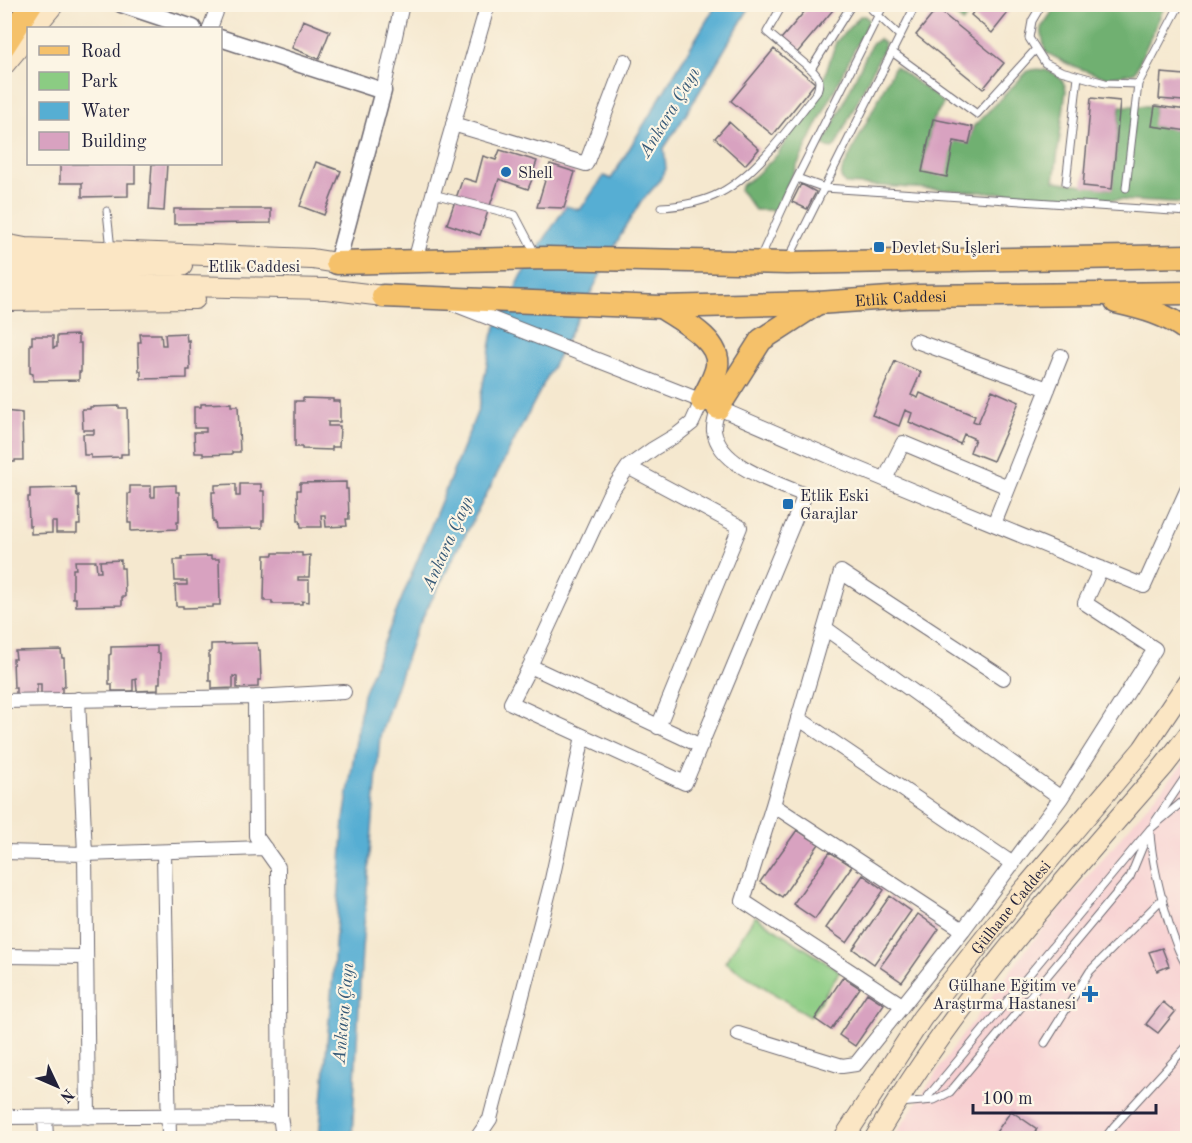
<svg xmlns="http://www.w3.org/2000/svg" width="1192" height="1143" viewBox="0 0 1192 1143" font-family="'Old Standard TT',serif">
  <style>
    .built { fill: #f7cfd1 }
    .green { fill: #8bcc83; stroke: #56775f; stroke-width: 1.5 }
    .forest { fill: #70b071; stroke: #496956; stroke-width: 1.5 }
    .water { fill: #56aed3; stroke: #3c6887; stroke-width: 1.5 }
    .building { fill: #d8a2c0 }
    .lines { fill: none; stroke-linecap: round; stroke-linejoin: round }
    .service-casing { stroke: #6c676f; stroke-width: 9 }
    .minor-casing { stroke: #6c676f; stroke-width: 16 }
    .tertiary-casing { stroke: #6c676f; stroke-width: 19 }
    .secondary-casing { stroke: #6c676f; stroke-width: 22 }
    .primary-casing { stroke: #6c676f; stroke-width: 25 }
    .trunk-casing { stroke: #6c676f; stroke-width: 25 }
    .service { stroke: #fff; stroke-width: 7 }
    .minor { stroke: #fff; stroke-width: 14 }
    .tertiary { stroke: #fff; stroke-width: 16 }
    .secondary { stroke: #fbe6c4; stroke-width: 20 }
    .primary { stroke: #f5c16b; stroke-width: 22 }
    .trunk { stroke: #f5c16b; stroke-width: 22 }
    .poi-dot { fill: #1f6fb2; stroke: #fcf5e5; stroke-width: 2 }
    .labels { text-anchor: middle; stroke-width: 4.5; stroke-linejoin: round; paint-order: stroke }
    .poi-label { font-size: 16px; fill: #22223b; stroke: #fcf5e5; text-anchor: start }
    .street-label { font-size: 16px; fill: #22223b; stroke: #fcf5e5 }
    .water-label { font-size: 18px; font-style: italic; fill: #375a78; stroke: #fcf5e5 }
  </style>
  <rect width="100%" height="100%" fill="#fcf5e5"/>
  <filter id="ink" filterUnits="userSpaceOnUse"><feTurbulence type="fractalNoise" baseFrequency=".0167" numOctaves="2"/><feDisplacementMap in="SourceGraphic" scale="12" xChannelSelector="R" yChannelSelector="G"/><feConvolveMatrix kernelMatrix="1 2 1 2 8 2 1 2 1" color-interpolation-filters="sRGB"/></filter>
  <filter id="wash" filterUnits="userSpaceOnUse"><feTurbulence type="fractalNoise" baseFrequency=".008" numOctaves="4" result="noise"/><feDisplacementMap in="SourceGraphic" scale="24" xChannelSelector="R" yChannelSelector="G"/><feGaussianBlur stdDeviation="1.35" result="paint"/><feColorMatrix in="noise" values="0 0 0 0 0 0 0 0 0 0 0 0 0 0 0 0 0 1.4 0 .05"/><feComposite in="paint" operator="in"/></filter>
  <g filter="url(#wash)">
    <rect width="100%" height="100%" fill="#f5e8cf"/>
    <path class="built" d="M1187 759V1138H893L951 1051 1036 937Z"/>
    <path class="green" d="M755 916 840 971 810 1017 725 962Z"/>
    <path class="forest" d="M943 5H977L963 22Z
      M1057 5V4L1165 5 1135 72 1107 78 1070 65 1045 52 1041 28Z
      M860 16H865L869 20 775 210H755L740 190 741 186 755 176 778 154 790 134 818 97 836 42Z
      M879 39 885 44 883 49 836 145 832 148 823 146 871 45Z
      M895 66 944 103 933 119 922 171 954 141 969 143 973 127 1028 71C1043 66 1063 73 1066 90L1054 181 1112 189 1120 106H1155L1153 126 1187 131V204L845 184 841 178 842 171Z"/>
    <path class="water" d="M716 5H751L685 116 664 148 666 169 658 183 640 203 624 229 415 632 380 736 362 949 352 1138H319L333 973 344 820 363 694 478 410 493 333 526 267 566 206 580 210 604 176 611 179Z"/>
    <g id="blocks">
      <path class="building" d="M811 4H838L797 53 781 39Z
        M980 4H1015L992 33 971 15Z
        M937 9 1004 63 983 89 916 35Z
        M303 20 330 31 319 59 292 48Z
        M774 49 815 83 773 135 731 101Z
        M1161 73 1185 75 1183 101 1159 99Z
        M1091 98 1120 101 1112 189 1083 186Z
        M1155 106 1188 110V131L1152 126Z
        M933 119 973 127 969 144 954 141 947 177 922 172Z
        M729 122 759 149 745 165 715 138Z
        M500 150 537 161 533 172H535L528 189 499 179 480 235 447 224 463 178 476 182 483 156 496 160Z
        M316 162 341 171 324 215 300 206Z
        M60 164H135V183H128V196L82 197V183H60Z
        M152 164H167L164 211 149 210Z
        M550 164 575 172 564 208 537 207Z
        M801 184 816 192 807 209 792 202Z
        M174 209H271V223L174 224Z
        M186 333 187 341 189 340 190 370H187V378L141 379V371H139L138 342H141L140 334H161L162 345H166L165 334Z
        M78 335V343H81V372H79V380L33 381V374L30 373V344H32V336H53V348L57 347V336Z
        M895 361 921 372 911 395 918 398 920 393 975 416 973 421 978 423 992 390 1019 402 993 461 970 452 975 439 964 434 960 444 909 422 912 413 905 410 899 426 872 415Z
        M303 398 333 399V401H340V422H328V426H340L339 447H332V450L302 449V447H295V401H303Z
        M231 403V406H238L240 452H232V454L203 455V453H195L194 432H206V428H194V407H201V404Z
        M119 406V408H127L128 454H121V457L91 458V455H84L83 434H94V430H83L82 409H90V407Z
        M4 411 22 413 23 460H15V462H4Z
        M346 482V489H348L349 519H346L347 526 326 527 325 515H321L322 527H301L300 520H298L297 490H300V483Z
        M236 484V496H240V484H261V491H264V521H262V528L216 529 215 522H213L212 492H215V485Z
        M176 485V492H179V522H177V529L131 531V523H128V494L130 493V486H151V497H155V486Z
        M76 488 77 496 79 495 80 525H77V533H56V522H52V533L31 534V526H29L28 497H30V489Z
        M273 553H302V556L310 555 309 577H298V580H309V602L302 601V604H272V601H264L265 555H273Z
        M211 556V559H219L220 605H213V607L183 608V606H176L175 585H187V581H175L174 560H182V557Z
        M121 560V568H124L125 597H122V605L76 606V598H73V569H76L75 561H96L97 572H101L100 561Z
        M257 643 258 650H260L261 680H258V687L237 688V677L233 676V688L212 689V681H209V652H211V644Z
        M157 646V653H160V683H158V690L137 691 136 679 133 680V691H112V684H109V655L111 654V647Z
        M61 650 62 658H64L65 687H62V695H41V684H37V695L16 696V688H14L13 659H16L15 651Z
        M797 830 819 844 782 897 760 882Z
        M830 852 852 866 815 919 793 904Z
        M863 875 884 890 847 943 826 928Z
        M890 896 911 911 874 964 853 949Z
        M918 914 939 929 902 982 880 967Z
        M1162 948 1169 966 1157 971 1149 952Z
        M843 977 860 988 831 1030 815 1019Z
        M867 993 884 1004 855 1046 839 1035Z
        M1163 1002 1175 1012 1158 1033 1146 1024Z
        M1011 1111 1037 1129 1033 1134 1035 1136 1033 1138H992Z
        M84 1134V1138H50V1136Z
        M4 1136H38V1138H4Z"/>
    </g>
  </g>
  <g filter="url(#ink)">
    <use href="#blocks" fill-opacity="0" stroke="#6c676f" stroke-width="1.5"/>
    <g class="lines">
      <defs>
        <path id="service" d="M783 4 767 32 811 69 852 4
          M866 4 900 36
          M1042 4 1032 21 1029 38 1045 63 1061 71 1105 83 1138 84 1180 4
          M892 52 977 114 1035 50
          M797 178 825 188 1188 212
          M1066 183 1078 76
          M1126 188 1138 84
          M433 194 515 215 535 253
          M661 207C681 206 701 203 720 193 758 173 791 125 817 92 821 80 819 77 811 69
          M107 211 111 250
          M760 258 791 190 884 4
          M789 258 916 4
          M1154 823 1188 773
          M1150 833C1152 865 1170 941 1188 968
          M1045 1043 1090 971 1163 898
          M925 1100 1150 829 1188 797
          M900 1103 934 1100 950 1092 1130 877 1147 836
          M1105 1138 1114 1126 1188 1045"/>
        <path id="minor" d="M210 28 219 4
          M383 91 402 4
          M453 124 586 164 625 61
          M415 261 433 194 488 4
          M454 304 702 401 845 463 1144 586 1188 488
          M916 341 1048 389
          M628 467 740 527 658 727
          M885 479 903 443 1008 487
          M994 524 1061 356
          M825 628 1061 798
          M530 666 511 703 685 783 805 495C775 482 720 467 714 431 713 424 717 415 718 408
          M255 697 256 836 278 867 280 1115 283 1138
          M78 699 85 854 88 1117
          M4 701 255 697 344 692
          M798 718 1013 864
          M701 746 530 666 609 495 628 467 653 449 678 434 692 423 702 401
          M773 805 963 930
          M4 852 85 854 265 848
          M164 852 169 1138
          M4 956 85 957
          M902 1005 743 901 773 805 841 572 1003 678
          M738 1034 842 1066 856 1064 963 930 1061 798 1155 649 1085 603 1101 568
          M4 1117 280 1115
          M45 1117 46 1138
          M477 1138 490 1119 551 884 583 736"/>
        <path id="tertiary" d="M121 4 193 28
          M220 38 383 91 337 263"/>
        <g id="secondary">
          <path d="M34 28 54 4"/>
          <path d="M4 65 28 36"/>
          <path d="M4 244 25 248 312 259 337 263"/>
          <path d="M4 265 182 266"/>
          <path d="M4 282 326 289 383 296"/>
          <path d="M4 301 195 299"/>
          <path id="s1" d="M844 1138 922 1018 1011 905 1143 749 1188 682"/>
          <path d="M875 1138C954 1003 1061 884 1164 766L1188 735"/>
        </g>
        <g id="primary">
          <path d="M337 263 548 258 787 263 1188 256"/>
          <path id="s2" d="M383 296 661 307 818 303 918 296 1188 293"/>
          <path d="M1116 302C1142 308 1167 314 1188 331"/>
          <path d="M661 307C680 320 721 340 717 366 715 378 707 390 702 401"/>
          <path d="M718 408 761 340 818 303"/>
        </g>
        <path id="trunk" d="M4 46 31 4"/>
      </defs>
      <use href="#service" class="service-casing"/>
      <use href="#minor" class="minor-casing"/>
      <use href="#tertiary" class="tertiary-casing"/>
      <use href="#secondary" class="secondary-casing"/>
      <use href="#primary" class="primary-casing"/>
      <use href="#trunk" class="trunk-casing"/>
      <use href="#service" class="service"/>
      <use href="#minor" class="minor"/>
      <use href="#tertiary" class="tertiary"/>
      <use href="#secondary" class="secondary"/>
      <use href="#primary" class="primary"/>
      <use href="#trunk" class="trunk"/>
    </g>
  </g>
  <g class="poi-dot">
    <circle cx="506" cy="172" r="6"/>
    <rect x="873" y="241" width="12" height="12" rx="3"/>
    <rect x="782" y="498" width="12" height="12" rx="3"/>
    <path d="M1087 985h6v6h6v6h-6v6h-6v-6h-6v-6h6z"/>
  </g>
  <g class="labels">
    <g class="poi-label">
      <text x="518" y="178">Shell</text>
      <text x="891" y="253">Devlet Su İşleri</text>
      <text x="800" y="501">Etlik Eski<tspan x="800" dy="18">Garajlar</tspan></text>
      <text x="1076" y="991" text-anchor="end">Gülhane Eğitim ve<tspan x="1076" dy="18">Araştırma Hastanesi</tspan></text>
    </g>
    <g class="street-label">
      <text x="254" y="272">Etlik Caddesi</text>
      <text dy="6" stroke="none"><textPath href="#s2" startOffset="518">Etlik Caddesi</textPath></text>
      <text dy="6" stroke="none"><textPath href="#s1" startOffset="285">Gülhane Caddesi</textPath></text>
    </g>
    <g class="water-label">
      <text transform="translate(669 112) rotate(-59)" y="6">Ankara Çayı</text>
      <text transform="translate(447 543) rotate(-66)" y="6">Ankara Çayı</text>
      <text transform="translate(343 1013) rotate(-85)" y="6">Ankara Çayı</text>
    </g>
  </g>
  <rect width="1192" height="1143" fill="none" stroke="#fcf5e5" stroke-width="24"/>
  <rect x="27" y="27" width="195" height="138" fill="#fcf5e5" stroke="#a5a1a1" stroke-width="1.5"/>
  <rect x="39" y="46" width="30" height="9" fill="#f5c16b" stroke="#a5a1a1" stroke-width="1.5"/>
  <text x="81" y="57" font-size="18" fill="#22223b">Road</text>
  <rect x="39" y="72" width="30" height="18" fill="#8bcc83" stroke="#a5a1a1" stroke-width="1.5"/>
  <text x="81" y="87" font-size="18" fill="#22223b">Park</text>
  <rect x="39" y="102" width="30" height="18" fill="#56aed3" stroke="#a5a1a1" stroke-width="1.5"/>
  <text x="81" y="117" font-size="18" fill="#22223b">Water</text>
  <rect x="39" y="132" width="30" height="18" fill="#d8a2c0" stroke="#a5a1a1" stroke-width="1.5"/>
  <text x="81" y="147" font-size="18" fill="#22223b">Building</text>
  <g transform="translate(57 1086) rotate(134)" stroke="#fcf5e5" stroke-width="4.5" paint-order="stroke">
  <path d="M0-4.5L10 22L0 15L-10 22Z" fill="#22223b"/>
  <text y="-9" font-size="16" font-weight="bold" text-anchor="middle" fill="#22223b">N</text>
  </g>
  <path d="M973 1104v9h183v-9" fill="none" stroke="#22223b" stroke-width="3"/>
  <text x="982" y="1104" font-size="18" fill="#22223b" stroke="#fcf5e5" stroke-width="4.5" paint-order="stroke">100 m</text>
</svg>
